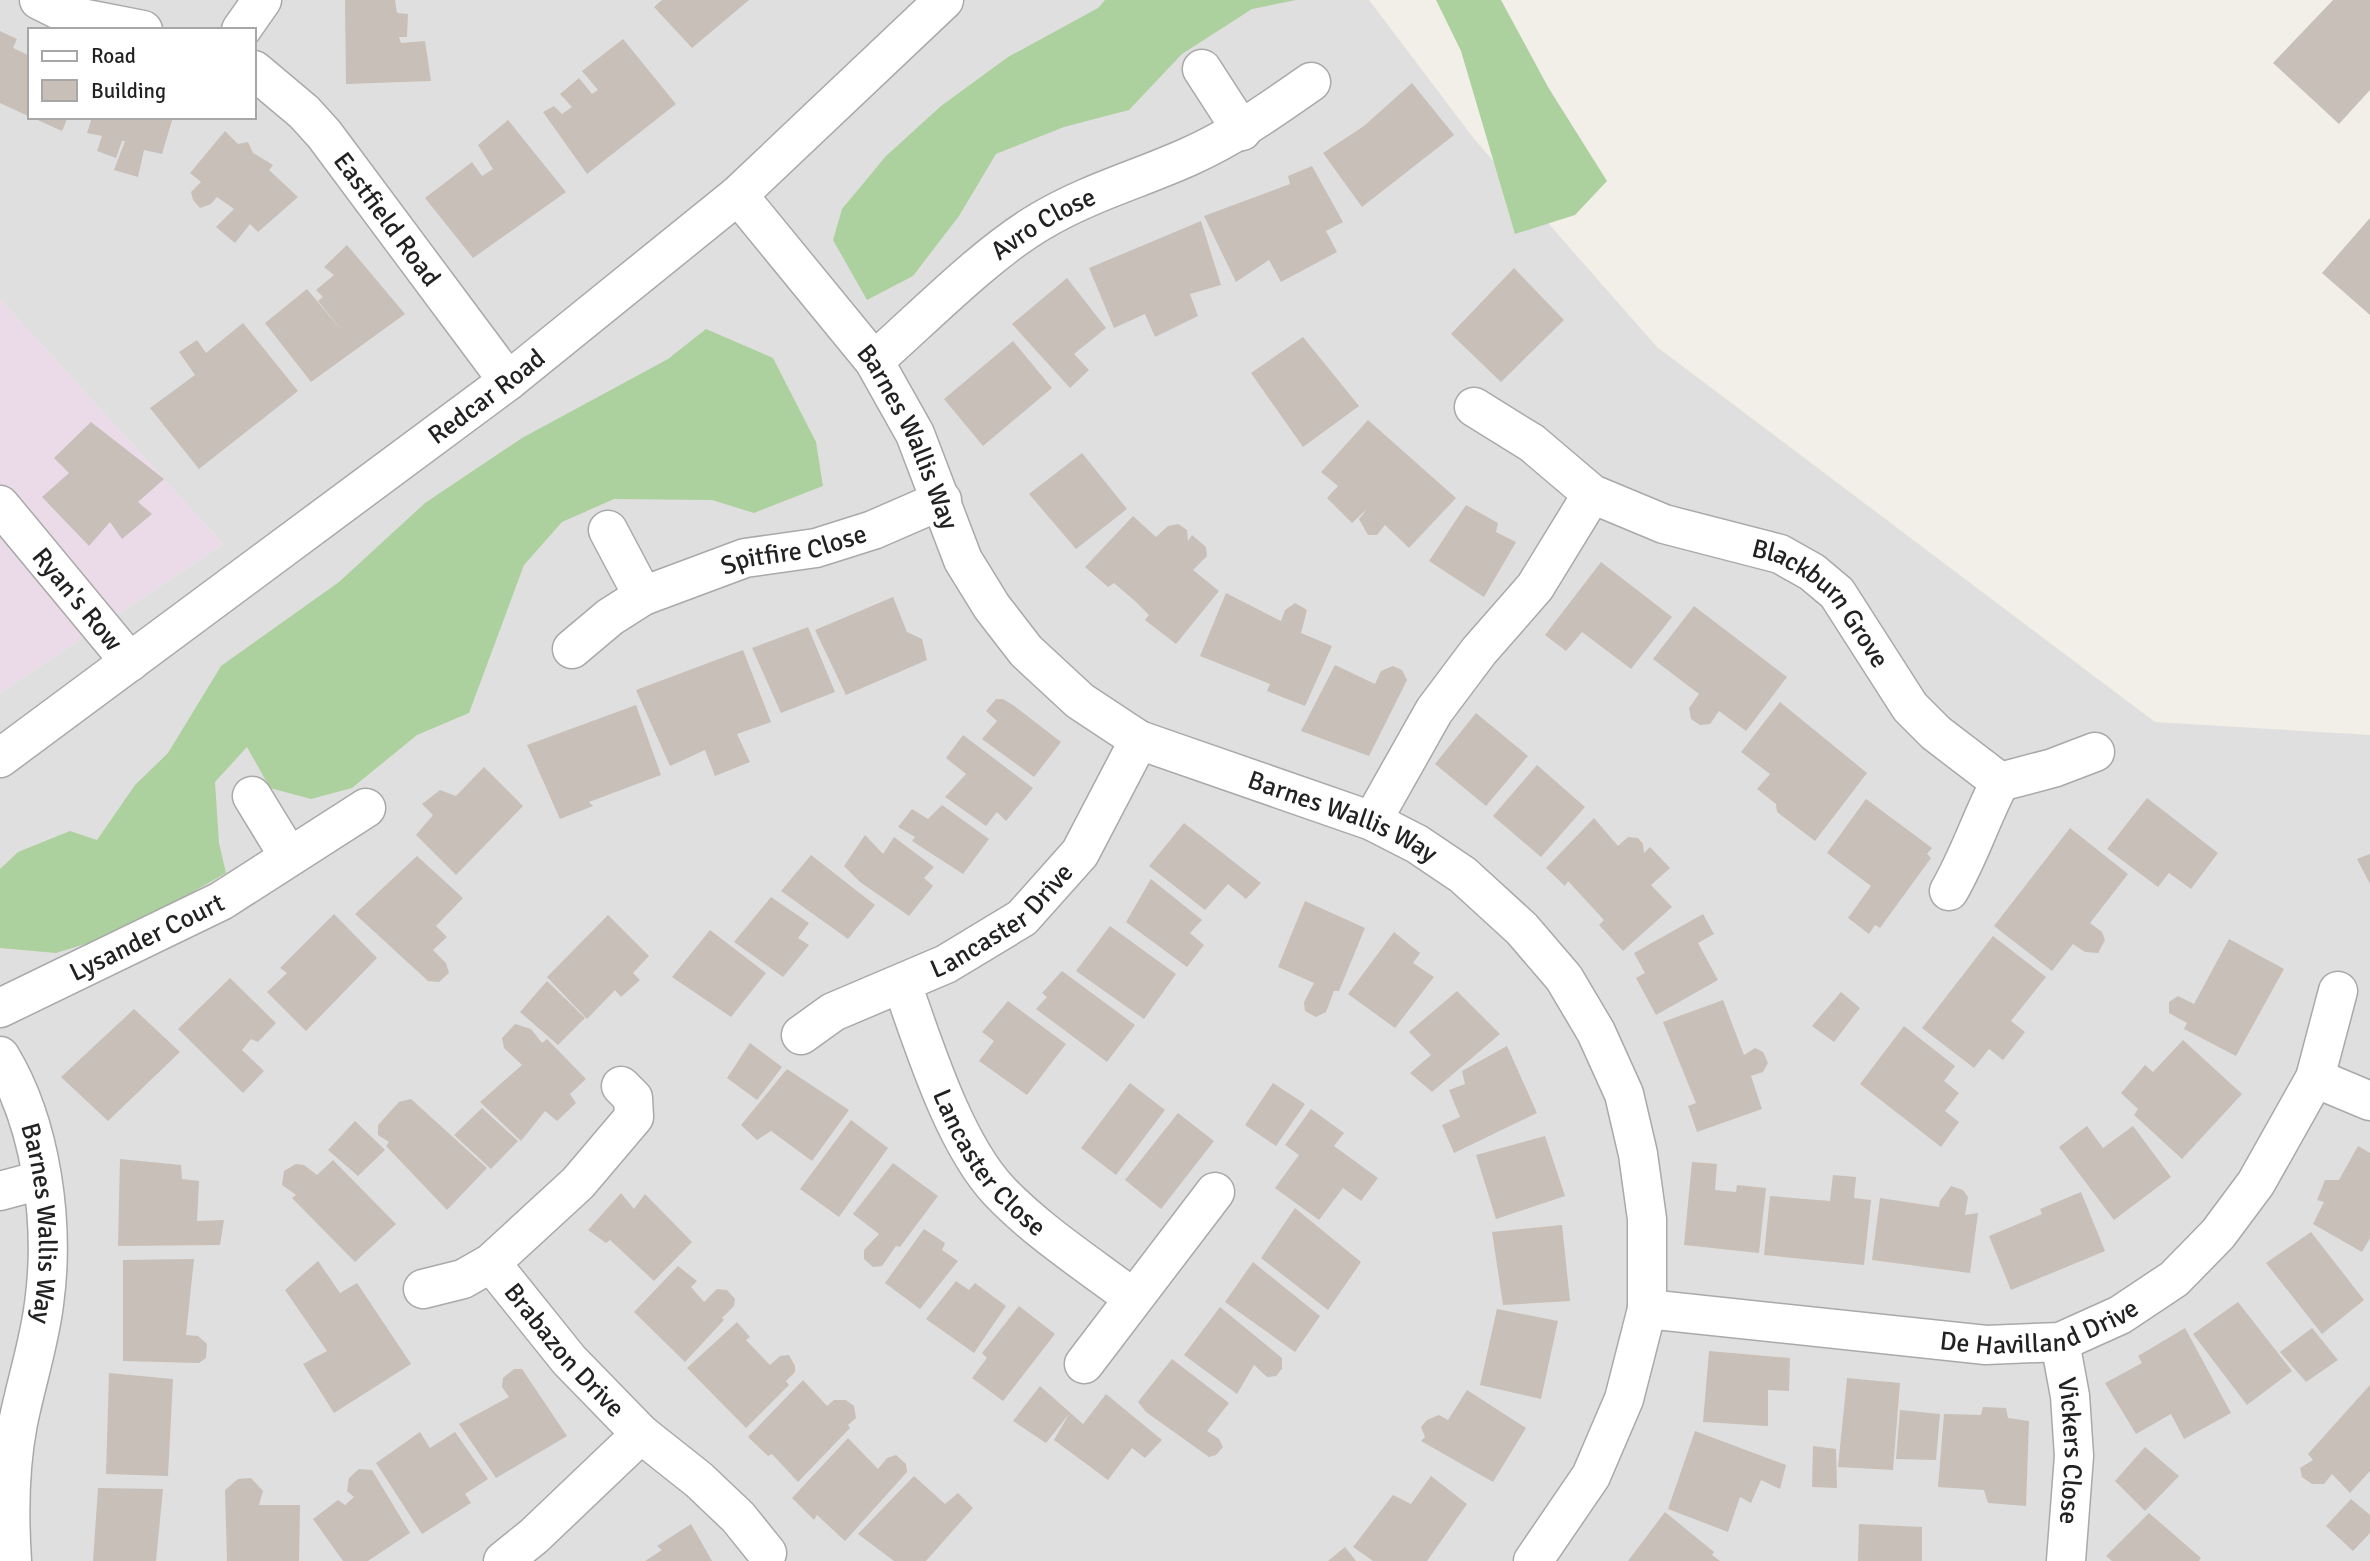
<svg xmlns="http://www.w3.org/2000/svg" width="2370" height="1561" viewBox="0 0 2370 1561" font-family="Signika,sans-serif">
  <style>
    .residential { fill: #e0dfdf; fill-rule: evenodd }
    .industrial { fill: #ebdbe8 }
    .forest { fill: #add19e }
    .building { fill: #c7bfb8 }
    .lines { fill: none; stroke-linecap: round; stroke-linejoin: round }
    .minor-casing { stroke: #a9a9a9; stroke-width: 41 }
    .minor { stroke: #fff; stroke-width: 38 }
    .labels { text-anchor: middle; stroke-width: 6; stroke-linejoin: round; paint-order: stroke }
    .street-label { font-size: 26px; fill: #222; stroke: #fff }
  </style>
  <rect width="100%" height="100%" fill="#f2efe9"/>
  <path class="residential" d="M0 0H1369L1475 140 1657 347 2155 722 2370 735V1561H0V693L223 544 0 299ZM30 30H254V117H30Z"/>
  <path class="industrial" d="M0 299 223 544 0 693Z"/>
  <path class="forest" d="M1105 0H1296L1252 9 1182 54 1129 110 1064 127 996 154 959 216 913 276 867 300 833 240 842 209 886 156 941 106 1008 57 1098 8Z
    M1436 0H1501L1548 87 1607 181 1575 215 1515 234 1461 51Z
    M706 329 773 358 816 442 823 486 754 513 712 500 614 499 562 522 524 565 469 713 417 735 352 788 311 799 270 788 247 747 215 782 219 843 226 873 121 933 56 953 0 948V869L18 852 70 831 97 840 135 785 168 753 221 666 339 582 425 503 522 438 668 359Z"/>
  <path class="building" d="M345 0H395L397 13 408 14 407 37H399L401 43 425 41 431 81 346 84Z
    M662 0H749L692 48 654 7Z
    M2333 0H2370V90L2339 124 2273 63Z
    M0 31 17 39 13 48 30 56V117L0 103Z
    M623 39 676 104 587 174 543 112 554 106 562 114 572 107 560 94 579 78 592 94 598 90 582 71Z
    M1412 83 1454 135 1362 207 1323 153 1364 126Z
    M31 117H68L62 131Z
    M92 117H173L162 154 144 150 138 177 114 170 125 141H122L116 158 97 151 102 136 87 133Z
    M508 120 566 192 473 258 425 198 472 162 482 176 493 169 478 145Z
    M225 131 238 144 248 142 253 153 273 165 269 170 298 197 258 232 250 224 235 243 216 227 234 209 217 197 211 204 200 208 193 200 191 192 201 182 190 173Z
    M1312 166 1343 222 1326 231 1337 252 1281 282 1269 260 1236 282 1204 216 1290 184 1288 176Z
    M2370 218V315L2322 273Z
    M1201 221 1221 285 1190 294 1198 316 1155 337 1145 314 1114 328 1089 268Z
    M347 245 405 314 311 382 265 323 307 289 347 337 318 301 323 297 316 290 334 275 324 267Z
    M1514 268 1564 320 1501 382 1451 334Z
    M1067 278 1106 328 1074 354 1089 370 1070 388 1012 324Z
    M243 323 298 391 199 469 150 408 195 375 179 352 197 340 206 353Z
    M1303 337 1359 406 1303 447 1251 373Z
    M1013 341 1052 388 983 446 944 399Z
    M1368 420 1456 498 1409 548 1385 525 1377 535H1368L1359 519 1367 509 1352 523 1327 498 1338 486 1321 472Z
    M91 422 164 479 138 502 152 514 122 539 110 522 89 546 42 497 69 473 54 458Z
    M1082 453 1127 509 1076 549 1029 494Z
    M1466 505 1498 523 1496 532 1516 542 1484 597 1429 561Z
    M1133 516 1156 537 1168 526 1178 524 1187 530 1188 541 1192 535 1206 547 1207 556 1193 570 1219 591 1176 644 1145 620 1149 615 1135 601 1114 583 1108 587 1085 567Z
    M1601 562 1672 617 1631 669 1582 632 1566 651 1545 635Z
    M1226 593 1281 621 1285 610 1295 603 1307 610 1301 633 1332 646 1305 706 1267 691 1270 684 1200 656Z
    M893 597 907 632 922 639 927 660 846 695 815 630Z
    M1694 606 1787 677 1746 731 1719 711 1710 724 1700 725 1691 719 1689 708 1699 694 1653 659Z
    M808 627 835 692 781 713 752 648Z
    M743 650 771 722 737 734 750 762 715 776 705 750 670 766 636 690Z
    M1335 665 1375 684 1381 671 1393 666 1402 670 1407 680 1369 756 1301 731Z
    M996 699H1003L1013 705 1061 742 1034 777 982 739 997 721 986 711Z
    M1780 702 1867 773 1815 841 1777 812 1776 804 1757 789 1770 774 1741 752Z
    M636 705 661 775 589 802 593 806 560 819 527 745Z
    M1476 713 1528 756 1486 806 1435 764Z
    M963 735 1033 788 1006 821 997 812 986 826 945 797 966 774 946 758Z
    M1537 765 1585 807 1541 857 1493 816Z
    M484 767 523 806 456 875 416 835 433 815 422 804 440 790 456 796Z
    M2147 798 2218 853 2191 889 2169 873 2158 887 2107 849Z
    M1866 799 1932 848 1927 854 1931 858 1880 928 1875 925 1869 934 1848 918 1871 886 1827 853Z
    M942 805 989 839 963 874 912 841 915 837 898 827 912 809 928 819Z
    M1594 818 1618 846 1628 837 1638 838 1643 844 1644 853 1650 847 1670 868 1651 885 1672 907 1623 951 1599 925 1604 920 1568 881 1565 886 1546 868Z
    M1184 823 1261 883 1246 899 1228 884 1205 910 1149 866Z
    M2070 828 2128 874 2090 923 2102 932 2105 940 2098 953 2085 952 2073 944 2052 971 1994 926Z
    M865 835 883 854 894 837 934 867 924 878 933 886 909 916 860 882 844 866Z
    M2370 854V884L2357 859Z
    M811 855 875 905 848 939 781 891Z
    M417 856 463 898 436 926 447 937 433 950 446 963 449 973 439 982 428 981 355 914Z
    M1151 879 1202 920 1190 933 1204 945 1187 967 1126 922Z
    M771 897 809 923 798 938 809 945 783 977 734 942Z
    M1305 901 1365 928 1339 991H1334L1326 1012 1316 1017 1305 1011 1304 1002 1314 983 1278 967Z
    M334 914 377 958 306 1031 267 992 287 973 280 968Z
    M1703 914 1714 934 1698 943 1718 980 1656 1015 1636 978 1645 973 1634 953Z
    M608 915 649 956 633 973 640 980 621 997 615 990 587 1019 547 977Z
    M1110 926 1176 974 1144 1019 1076 971Z
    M710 930 766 973 731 1017 672 977Z
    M1394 932 1420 953 1413 963 1434 977 1395 1028 1348 994Z
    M1993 936 2046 977 2011 1021 2025 1032 2003 1060 1989 1049 1974 1068 1922 1028Z
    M2229 939 2284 969 2236 1056 2184 1029 2187 1023 2169 1013V1002L2178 996 2194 1004Z
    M1062 971 1135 1025 1107 1062 1036 1009 1047 997 1042 993Z
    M230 978 276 1023 258 1042 251 1039 242 1050 264 1071 243 1093 178 1029Z
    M547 981 585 1018 558 1045 520 1012Z
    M1457 991 1500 1034 1432 1092 1410 1073 1431 1055 1409 1032Z
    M1841 992 1860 1008 1834 1042 1812 1026Z
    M1723 1000 1744 1055 1755 1048 1763 1052 1768 1063 1763 1072 1751 1076 1762 1109 1697 1132 1688 1106 1696 1103 1663 1022Z
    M1008 1001 1066 1044 1027 1095 979 1061 994 1041 982 1032Z
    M134 1009 180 1052 108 1121 61 1077Z
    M515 1024 531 1029 542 1043 547 1039 586 1079 570 1094 576 1103 557 1121 545 1111 521 1141 480 1102 522 1065 504 1048 502 1038Z
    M1904 1026 1955 1066 1944 1081 1959 1093 1945 1111 1959 1122 1941 1147 1860 1084Z
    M2183 1040 2242 1094 2182 1159 2134 1115 2138 1109 2121 1093 2145 1065 2153 1072Z
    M750 1043 782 1067 757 1100 727 1078Z
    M1507 1046 1537 1113 1454 1153 1442 1125 1460 1117 1449 1090 1465 1084 1462 1071Z
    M787 1069 849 1110 812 1161 771 1131 757 1140 741 1125Z
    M1130 1083 1165 1110 1116 1175 1081 1148Z
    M1273 1083 1305 1104 1276 1146 1245 1125Z
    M411 1099 487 1168 447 1210 386 1146 389 1142 378 1135V1125L399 1102Z
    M482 1108 518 1141 491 1169 454 1135Z
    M1311 1109 1344 1133 1334 1146 1378 1178 1361 1201 1343 1188 1319 1220 1275 1188 1299 1155 1285 1145Z
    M1178 1113 1214 1141 1161 1209 1125 1180Z
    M851 1120 888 1148 839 1217 800 1189Z
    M355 1121 385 1150 358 1176 328 1150Z
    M2087 1126 2103 1148 2133 1126 2171 1177 2114 1220 2059 1147Z
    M1545 1136 1565 1196 1496 1219 1476 1155Z
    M2358 1146 2370 1153V1238L2362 1252 2313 1224 2324 1202 2317 1200 2325 1180H2339Z
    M120 1159 181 1165 182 1179 199 1181 197 1221 224 1220 220 1245 118 1246Z
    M333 1160 396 1224 355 1262 292 1198 296 1195 282 1185 284 1171 296 1164 304 1165 317 1175Z
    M1692 1162 1717 1164 1715 1190 1736 1192 1737 1185 1766 1188 1759 1253 1684 1245Z
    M893 1163 938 1196 900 1247 896 1246 882 1266 873 1267 864 1259V1250L879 1234 853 1214Z
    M1833 1175 1856 1177 1854 1198 1871 1200 1864 1265 1764 1255 1770 1196 1830 1201Z
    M1951 1186 1963 1190 1968 1197 1965 1215 1978 1213 1970 1273 1872 1260 1880 1198 1939 1207 1940 1201Z
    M2081 1192 2105 1251 2011 1290 1989 1236 2042 1214 2040 1209Z
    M621 1193 634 1209 645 1194 692 1242 654 1281 610 1240 606 1243 588 1230Z
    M1295 1208 1361 1262 1328 1310 1261 1258Z
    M1562 1225 1570 1301 1503 1305 1492 1232Z
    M924 1229 945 1243 942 1250 958 1261 920 1309 885 1283Z
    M2311 1232 2364 1300 2322 1334 2266 1263Z
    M194 1259 186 1335 198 1336 207 1344 206 1358 199 1363 123 1361V1260Z
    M318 1261 340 1293 357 1283 411 1364 334 1413 303 1364 327 1351 285 1290Z
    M1253 1262 1320 1316 1295 1352 1225 1302Z
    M678 1266 697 1281 691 1287 704 1302 717 1289 727 1290 735 1299 734 1306 722 1318 724 1320 685 1362 634 1312Z
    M956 1281 969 1290 975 1283 1006 1306 974 1353 926 1319Z
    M2238 1302 2292 1371 2247 1405 2193 1334Z
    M1019 1306 1055 1334 1003 1401 972 1378 987 1358 982 1353Z
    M1220 1307 1282 1358V1369L1276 1376 1267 1377 1254 1365 1237 1394 1184 1355Z
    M1497 1309 1558 1321 1541 1399 1480 1385Z
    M737 1322 750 1337 746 1340 770 1365 780 1356 789 1355 795 1366V1372L786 1381 789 1385 746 1428 687 1368Z
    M2185 1328 2231 1413 2184 1439 2171 1414 2136 1434 2105 1383 2142 1363 2138 1356Z
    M2312 1328 2338 1360 2306 1382 2280 1352Z
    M1709 1351 1790 1358 1789 1391 1768 1390V1426L1703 1422Z
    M1172 1359 1229 1403 1207 1431 1219 1439 1223 1447 1216 1455 1209 1457 1146 1412 1138 1402Z
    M514 1369H522L567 1436 496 1478 459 1424 509 1397 502 1387 503 1378Z
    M109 1373 173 1379 168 1476 106 1474Z
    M1847 1378 1900 1383 1893 1470 1838 1467Z
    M803 1380 827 1406 834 1400H846L854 1406 856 1418 848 1425 850 1428 798 1482 772 1454 768 1456 748 1437Z
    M2370 1385V1471L2350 1493 2332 1474 2324 1484H2312L2302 1477 2300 1468 2313 1460 2308 1454Z
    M1040 1386 1083 1424 1106 1394 1162 1440 1145 1458 1132 1448 1108 1480 1054 1440 1069 1414 1046 1443 1013 1421Z
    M1467 1390 1526 1428 1493 1482 1421 1441 1425 1437 1421 1427 1427 1420 1439 1415 1448 1420Z
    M1983 1407 2006 1408 2008 1418 2029 1421 2026 1506 1988 1503 1984 1490 1938 1487 1944 1414 1981 1415Z
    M1900 1410 1940 1414 1936 1460 1896 1459Z
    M1695 1431 1786 1465 1780 1489 1761 1480 1751 1503 1740 1497 1728 1532 1668 1509Z
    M420 1432 430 1448 455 1432 488 1479 465 1494 471 1503 422 1534 376 1463Z
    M848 1438 878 1469 887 1458 896 1455 906 1464 907 1472 845 1541 817 1515 814 1520 792 1498Z
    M1813 1446 1836 1449 1837 1488 1812 1487Z
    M2145 1447 2179 1476 2145 1511 2115 1481Z
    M359 1469 372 1470 410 1533 368 1561H343L313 1519 338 1500 345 1505 354 1497 347 1491 349 1478Z
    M914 1476 945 1504 958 1493 973 1508 926 1561H894L858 1534Z
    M1431 1476 1467 1504 1427 1561H1373L1353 1547 1393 1495 1411 1504Z
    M251 1478 263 1491 259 1505H300L299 1561H227L225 1490 238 1479Z
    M98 1488 163 1489 156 1561H93Z
    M2351 1499 2370 1515V1533L2353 1551 2326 1526Z
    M1665 1512 1714 1552 1712 1555 1720 1561H1628Z
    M2149 1513 2201 1558 2199 1561H2112L2106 1556Z
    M691 1524 712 1561H645L662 1550 657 1546Z
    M1859 1524 1922 1527V1561H1858Z
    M1345 1547 1356 1561H1328Z"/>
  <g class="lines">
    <defs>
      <g id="minor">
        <path d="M39 0 71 16 143 30"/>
        <path d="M241 30 262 0"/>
        <path d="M1202 69 1242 131"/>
        <path id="s1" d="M254 70 304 112 324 134 508 381"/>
        <path id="s2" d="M738 195 874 361 915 434 963 560 992 607 1026 651 1080 701 1139 740 1372 821 1417 844 1463 875 1522 929 1564 978 1596 1032 1624 1094 1638 1154 1647 1219V1309L1624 1399 1591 1476 1533 1561"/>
        <path id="s3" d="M874 361C923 318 986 253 1041 221 1088 193 1139 179 1188 157 1233 137 1271 110 1311 82"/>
        <path id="s4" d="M1474 407 1532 443 1592 494 1664 524 1780 554 1812 572 1837 593 1910 707 1936 733 2000 782"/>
        <path id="s5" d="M0 505 130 662"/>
        <path d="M608 530 643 596"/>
        <path id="s6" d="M572 649 610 617 643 596 745 558 816 548 873 530 942 500"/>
        <path id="s7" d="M0 758 508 381 738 195 944 0"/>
        <path d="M252 796 288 855"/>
        <path d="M1372 821 1434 711 1479 651 1535 587 1592 494"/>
        <path d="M1949 891C1970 855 1981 818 2000 782L2053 768 2095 752"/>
        <path id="s8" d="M902 984C924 1046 954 1143 999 1191 1038 1232 1088 1264 1133 1298"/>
        <path id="s9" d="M0 1008 221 901 366 808"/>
        <path id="s10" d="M801 1035 833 1012 946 964 1022 918 1080 853 1139 740"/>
        <path id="s11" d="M0 1056C42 1125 55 1224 44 1304 39 1344 26 1383 18 1423 9 1469 9 1515 12 1561"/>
        <path d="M2315 1078 2370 1101"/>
        <path d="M0 1191 41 1180"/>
        <path id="s12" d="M491 1263 569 1360 641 1434 699 1480 738 1517 767 1553"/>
        <path d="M423 1289 463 1279 491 1263 578 1183 634 1117 633 1098 621 1086"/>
        <path id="s13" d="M1647 1309 1986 1345 2060 1342 2120 1315 2174 1279 2218 1234 2256 1183 2315 1078 2338 991"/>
        <path id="s14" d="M2060 1342 2070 1396 2074 1456 2066 1561"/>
        <path d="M1084 1364 1215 1192"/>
        <path d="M503 1561 534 1536 641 1434"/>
      </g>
    </defs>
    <use href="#minor" class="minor-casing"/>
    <use href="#minor" class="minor"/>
  </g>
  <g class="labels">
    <g class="street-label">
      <text dy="9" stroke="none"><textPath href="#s1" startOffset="201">Eastfield Road</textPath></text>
      <text dy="9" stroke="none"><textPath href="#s3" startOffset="219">Avro Close</textPath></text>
      <text dy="9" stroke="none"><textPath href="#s7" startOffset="606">Redcar Road</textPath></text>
      <text dy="9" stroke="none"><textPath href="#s2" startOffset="298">Barnes Wallis Way</textPath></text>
      <text dy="9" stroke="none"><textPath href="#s6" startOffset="247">Spitfire Close</textPath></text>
      <text dy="9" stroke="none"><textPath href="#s5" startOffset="122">Ryan's Row</textPath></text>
      <text dy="9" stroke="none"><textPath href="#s4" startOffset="408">Blackburn Grove</textPath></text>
      <text dy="9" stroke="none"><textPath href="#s2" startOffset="906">Barnes Wallis Way</textPath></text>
      <text dy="9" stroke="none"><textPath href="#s10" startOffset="233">Lancaster Drive</textPath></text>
      <text dy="9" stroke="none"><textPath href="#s9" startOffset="163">Lysander Court</textPath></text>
      <text dy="9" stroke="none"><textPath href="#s8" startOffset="201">Lancaster Close</textPath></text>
      <text dy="9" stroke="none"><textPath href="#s11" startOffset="175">Barnes Wallis Way</textPath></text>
      <text dy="9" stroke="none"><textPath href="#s13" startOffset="397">De Havilland Drive</textPath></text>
      <text dy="9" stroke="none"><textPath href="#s12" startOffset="114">Brabazon Drive</textPath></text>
      <text dy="9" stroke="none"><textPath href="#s14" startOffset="110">Vickers Close</textPath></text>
    </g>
  </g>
  <rect x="28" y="28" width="228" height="91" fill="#ffffff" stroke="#a7a7a7" stroke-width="2"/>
  <rect x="42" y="51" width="35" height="10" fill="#ffffff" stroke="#a7a7a7" stroke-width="2"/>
  <text x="91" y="63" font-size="21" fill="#222222">Road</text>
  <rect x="42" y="80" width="35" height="21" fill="#c7bfb8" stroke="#a7a7a7" stroke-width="2"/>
  <text x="91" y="98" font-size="21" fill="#222222">Building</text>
</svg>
